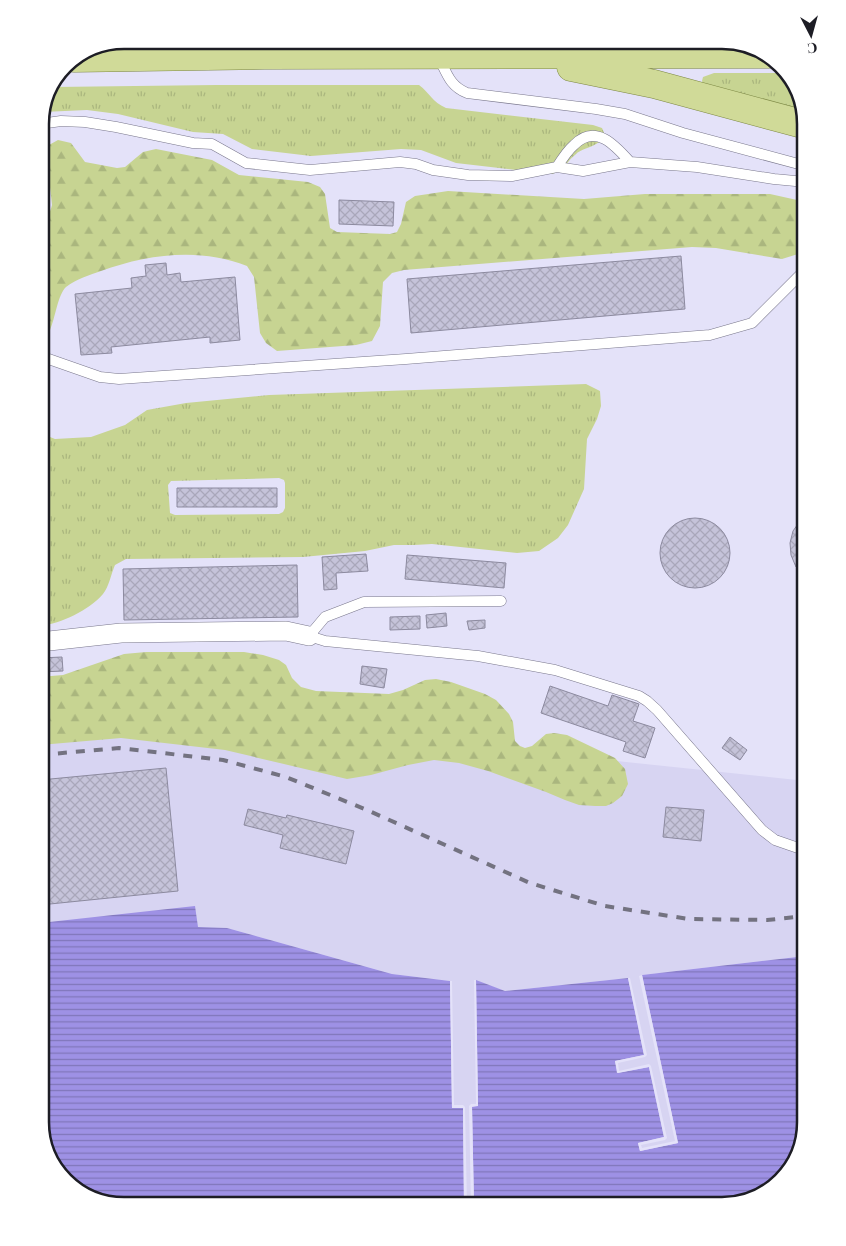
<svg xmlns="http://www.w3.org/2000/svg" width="846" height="1246" viewBox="0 0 846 1246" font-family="'Playfair Display',serif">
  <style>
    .built { fill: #d7d4f2 }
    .grass { fill: url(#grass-tufts); fill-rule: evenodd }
    .forest { fill: url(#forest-firs) }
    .water { fill: url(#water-rules) }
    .pier { fill: #e4e2f9 }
    .building { fill: url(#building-cross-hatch); stroke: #8c8a9f }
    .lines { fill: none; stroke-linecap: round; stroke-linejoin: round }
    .lane-casing { stroke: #79778c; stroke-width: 11 }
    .street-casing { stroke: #79778c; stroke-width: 20 }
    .primary-casing { stroke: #7d8844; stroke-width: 29 }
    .lane { stroke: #fff; stroke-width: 10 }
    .street { stroke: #fff; stroke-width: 19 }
    .primary { stroke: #d0da98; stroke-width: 28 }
    .rail { stroke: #737280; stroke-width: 4; stroke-dasharray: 9 9; stroke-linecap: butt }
    .rim { fill: none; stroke: #1d1d25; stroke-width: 2.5 }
  </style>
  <defs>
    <pattern id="grass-tufts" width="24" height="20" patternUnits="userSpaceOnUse" patternTransform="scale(1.25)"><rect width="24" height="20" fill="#c7d492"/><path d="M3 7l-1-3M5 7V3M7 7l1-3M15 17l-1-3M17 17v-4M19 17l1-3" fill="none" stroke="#aab67e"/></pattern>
    <pattern id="forest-firs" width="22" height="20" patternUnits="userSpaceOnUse" patternTransform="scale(1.25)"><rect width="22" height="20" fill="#c7d492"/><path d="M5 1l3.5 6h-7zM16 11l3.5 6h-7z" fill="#aab67e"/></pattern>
    <pattern id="water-rules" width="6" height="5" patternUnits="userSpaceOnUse" patternTransform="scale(1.25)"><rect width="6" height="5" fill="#9e91e5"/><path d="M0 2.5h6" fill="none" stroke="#8076b9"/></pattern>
    <pattern id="building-cross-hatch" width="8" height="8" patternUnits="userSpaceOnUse" patternTransform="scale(1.25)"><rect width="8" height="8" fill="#c5c3d9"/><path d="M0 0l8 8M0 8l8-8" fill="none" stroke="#a9a7ba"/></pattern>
  </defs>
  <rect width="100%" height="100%" fill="#e4e2f9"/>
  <path class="built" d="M40 715 219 719 806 781V956L642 975 678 1143 640 1151 615 1061 628 978 505 991 476 981 478 1106H472L474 1206H464L463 1108H452L450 981 392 974 227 928 40 923Z"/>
  <path class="grass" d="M714 73H787L795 82 803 114 703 85 702 81 703 77Z
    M216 85H419C430 93 432 102 446 108L593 125 602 128 605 135C598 148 585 146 576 154 565 163 566 170 552 174L456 163 421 150 401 149 311 156 252 149 223 134 193 132 118 114 87 110 43 112 54 87Z
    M586 384 600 391 601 406 597 419 587 439 584 489 568 525 558 538 539 551 517 553 432 544 414 545H394L365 551 303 557 126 559 115 565C111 574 109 587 103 594 88 611 62 623 40 626V433L55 439 91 437 125 425 147 410 186 403 269 395ZM279 478 284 480 285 483V508L283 512 279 514 175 515 170 513 168 485 171 481Z"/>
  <path class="forest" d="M58 140 71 143 85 162 117 168 125 167 143 152 156 149 212 160 239 175 308 182 320 187 325 194 330 228 337 232 390 234 397 232 401 224 406 202 415 196 448 191 584 199 645 194H770L806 202V246L798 254 782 259 716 248 692 247 404 270 392 273 383 282 380 326 372 341 356 345 277 351 266 343 260 333 254 277 247 266C200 247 147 254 101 271 90 275 76 279 66 287 58 294 55 319 50 330L40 333V218C48 216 50 213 52 205L46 152 49 145Z
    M146 652H244L263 655 279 660 286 665 292 678 301 687 316 691 389 694 403 690 425 680 436 679 451 682 485 694 496 700 509 714 513 722 515 741 520 746 525 748 532 746 546 734 554 733 567 735 615 758 625 769 628 784 622 796 613 803 606 806H595L579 805 565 800 546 792 488 771 459 763 434 760 408 765 371 775 347 779 225 750 121 738 40 745V677L63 675 124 654Z"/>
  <path class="water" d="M195 906 198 927 227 928 392 974 450 981 452 1108H463L464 1206H118L82 1195 51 1164 40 1122V923Z
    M806 956V1123L795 1164 764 1195 723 1206H474L472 1106H478L476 980 505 991 628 978 644 1055 615 1061 617 1073 649 1067 664 1137 638 1143 640 1151 678 1143 642 975Z"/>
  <path class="pier" d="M642 975 678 1143 640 1151 638 1143 664 1137 649 1067 618 1073 615 1061 644 1055 628 978H630L647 1055 645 1057 618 1063 619 1071 649 1064 651 1066 667 1138 665 1140 641 1145 642 1148 675 1141 639 976Z
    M474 980H476L478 1106 472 1107 474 1206H471L469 1106 471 1104H476Z
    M450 981H452L454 1105H463L465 1107 467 1206H464L463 1108H452Z"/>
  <path class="building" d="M339 200 394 202 393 226 339 224Z
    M681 256 685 309 411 333 407 279Z
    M166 263 167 275 180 273 181 282 235 277 240 340 210 343V337L111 347 112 353 81 355 75 294 132 288 131 278 146 276 145 265Z
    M177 488H277V507H177Z
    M806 517V576L796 567 791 555 790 543 793 531 800 521Z
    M660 553a35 35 0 1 1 70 0a35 35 0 1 1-70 0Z
    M366 554 368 571 336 573 337 589 324 590 322 557Z
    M407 555 506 563 504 588 405 579Z
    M297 565 298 617 124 620 123 569Z
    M446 613 447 626 427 628 426 615Z
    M420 616V629L390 630V617Z
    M485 620V628L469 630 467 621Z
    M62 657 63 671 40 672V658Z
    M362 666 387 669 384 688 360 684Z
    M550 686 608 706 612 695 639 704 633 721 655 728 645 758 623 751 626 742 541 713Z
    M730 737 747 750 740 760 722 748Z
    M166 768 178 891 40 905V780Z
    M666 807 704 810 701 841 663 837Z
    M248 809 286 818 287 815 354 831 346 864 280 848 283 835 244 825Z"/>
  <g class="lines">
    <defs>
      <path id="lane" d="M439 58C447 74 450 86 467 93L596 109 625 114 683 133 806 166
        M40 124 61 121 85 122 116 127 193 143 212 144 246 163 310 170 400 162 416 164 433 170 468 175 512 176 557 167 583 171 630 162 697 167 774 179 806 182
        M557 167C562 159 567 151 574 145 595 123 615 145 630 162
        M40 356 100 377 119 379 406 359 710 335 752 323 806 269
        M501 601 364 602 325 617 309 636 325 641 478 656 555 670 639 696 647 701 657 710 762 830 775 840 801 849"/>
      <path id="street" d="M40 642 121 633 286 631 309 636"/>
      <path id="primary" d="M74 58 264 55 769 54
        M571 67 654 84 806 125"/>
    </defs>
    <use href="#lane" class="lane-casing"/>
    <use href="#street" class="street-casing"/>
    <use href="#primary" class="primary-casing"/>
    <use href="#lane" class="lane"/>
    <use href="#street" class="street"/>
    <use href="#primary" class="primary"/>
    <path class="rail" d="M40 755 119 748 223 760 286 777 367 810 530 883 605 906 689 919 767 920 806 916"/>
  </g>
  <path d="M0 0H846V1246H0ZM124 49H722A75 75 0 0 1 797 124V1122A75 75 0 0 1 722 1197H124A75 75 0 0 1 49 1122V124A75 75 0 0 1 124 49Z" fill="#fff" fill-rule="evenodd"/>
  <path class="rim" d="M124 49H722A75 75 0 0 1 797 124V1122A75 75 0 0 1 722 1197H124A75 75 0 0 1 49 1122V124A75 75 0 0 1 124 49Z"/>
  <g transform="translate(811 35) rotate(174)" stroke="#ffffff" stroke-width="4" paint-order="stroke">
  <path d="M0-4L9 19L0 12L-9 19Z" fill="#1d1d25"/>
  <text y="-8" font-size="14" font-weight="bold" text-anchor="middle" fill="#1d1d25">С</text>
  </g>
</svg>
